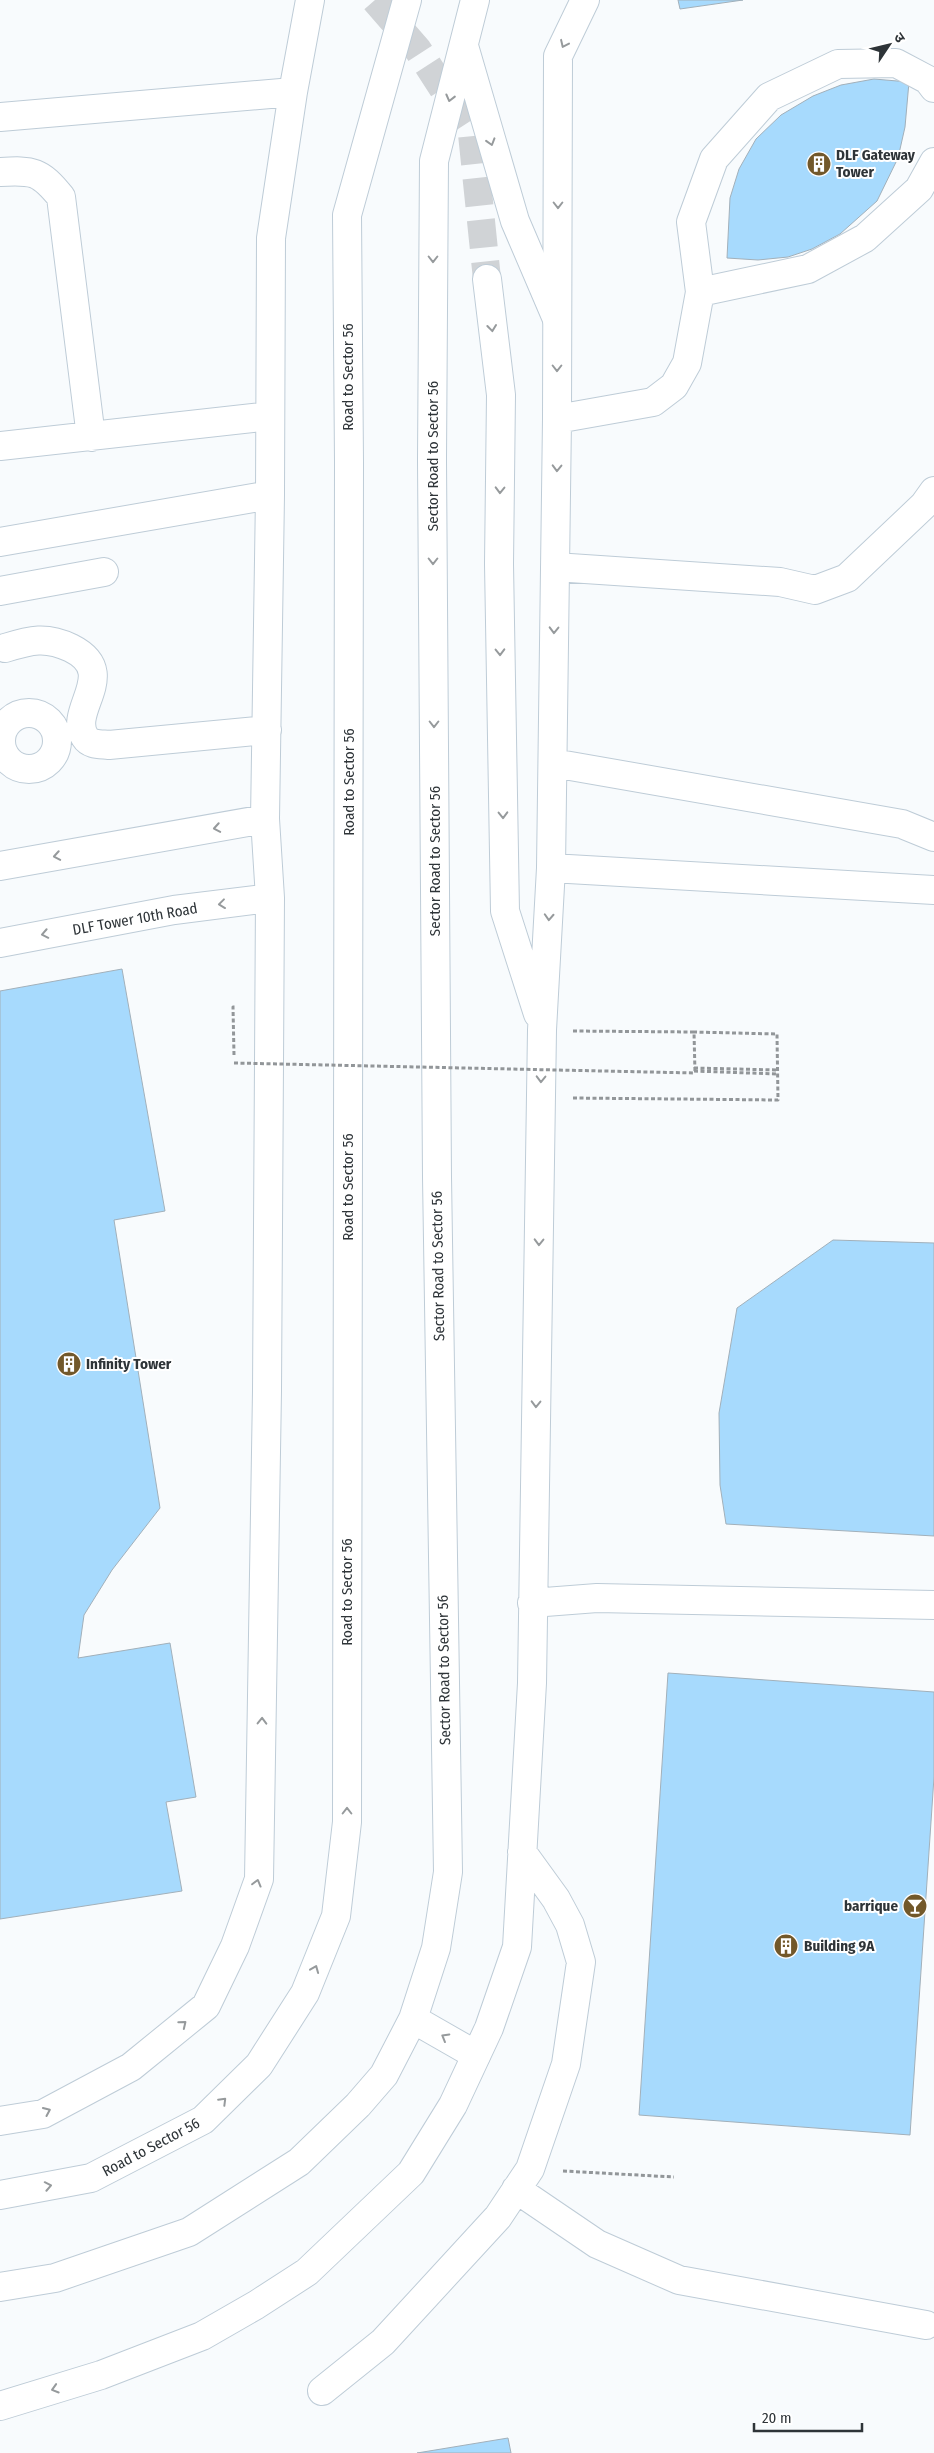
<svg xmlns="http://www.w3.org/2000/svg" width="934" height="2453" viewBox="0 0 934 2453" font-family="'Fira Sans Condensed','Noto Sans Devanagari',sans-serif">
  <style>
    .building { fill: #a7dafd; stroke: #a2b0ba }
    .lines { fill: none; stroke-linecap: round; stroke-linejoin: round }
    .minor-tunnel { stroke: #d0d3d6; stroke-width: 28; stroke-dasharray: 28 14; stroke-linecap: butt }
    .minor-casing { stroke: #beccd7; stroke-width: 30 }
    .major-casing { stroke: #beccd7; stroke-width: 30 }
    .path { stroke: #929699; stroke-width: 3; stroke-dasharray: 4 2.5; stroke-linecap: butt }
    .minor { stroke: #fff; stroke-width: 28 }
    .major { stroke: #fff; stroke-width: 28 }
    .path-bridge { stroke: #929699; stroke-width: 3; stroke-dasharray: 4 2.5; stroke-linecap: butt }
    .oneway { stroke: #969a9c }
    .labels { text-anchor: middle; stroke-width: 4; stroke-linejoin: round; paint-order: stroke }
    .poi-label { font-size: 15px; font-weight: bold; fill: #2e3438; stroke: #fff; text-anchor: start }
    .street-label { font-size: 15px; fill: #2e3438; stroke: #fff }
  </style>
  <rect width="100%" height="100%" fill="#f8fbfd"/>
  <path class="building" d="M678 0H743L680 9Z
    M874 79 909 82 905 127 898 158 877 201 840 234 812 249 788 257 758 260 727 258 730 198 739 169 756 139 781 115 813 96 841 85Z
    M122 969 165 1211 114 1220 160 1508 112 1570 84 1615 78 1658 170 1643 196 1797 166 1802 182 1891 0 1919V991Z
    M833 1240 934 1243V1536L726 1524 720 1485 719 1413 737 1308Z
    M668 1673 934 1692V1777L910 2135 639 2115Z
    M508 2438 511 2453H417Z"/>
  <g class="lines">
    <path class="minor-tunnel" d="M375 0 418 50 472 134 487 279"/>
    <defs>
      <path id="minor" d="M0 117 293 92
        M0 172C33 170 40 171 61 197L91 437
        M487 279 501 395 499 564 505 911 538 1014
        M700 292 808 269 865 238 919 189 934 162
        M557 419 653 402 674 386 687 363 700 292 691 222 714 159 769 97 838 64 896 63 928 80 934 88
        M0 446 270 416
        M0 542 270 495
        M555 567 780 582 815 590 847 578 924 505 934 491
        M0 591 104 572
        M5 648C31 640 46 636 71 648 121 673 67 710 85 737 90 745 100 744 109 745L267 730
        M1 741a28 28 0 1 1 56 0a28 28 0 1 1-56 0Z
        M553 763 902 824 934 837
        M0 866 265 819
        M551 868 934 890
        M0 943 174 910 270 898
        M532 1603 597 1598 934 1605
        M0 2121 43 2114 131 2067 206 2006 235 1946 259 1879 267 1391 270 898 265 819 270 495 271 238 293 92 310 0
        M516 2189 597 2244 679 2280 926 2325
        M322 2391 383 2342 498 2217 530 2169 566 2064 581 1962 570 1925 556 1899 522 1852
        M0 2406 101 2375 202 2336 256 2305 307 2272 411 2173 453 2105 489 2028 517 1947 532 1683 542 1030 551 868 557 419 558 56 585 0"/>
      <path id="major" d="M464 46 515 221 557 319
        M413 2019 476 2055
        M0 2195 91 2178 203 2120 259 2065 305 1993 336 1916 347 1822 349 462 347 215 407 0
        M0 2287 55 2278 189 2232 299 2162 358 2105 384 2075 413 2019 436 1948 448 1872 437 1177 432 460 434 161 475 0"/>
    </defs>
    <use href="#minor" class="minor-casing"/>
    <use href="#major" class="major-casing"/>
    <path class="path" d="M573 1031 694 1032 695 1073
      M234 1055 233 1007H236
      M694 1068 778 1070
      M694 1071 777 1074
      M573 1098 778 1100 777 1034 694 1032
      M563 2171 674 2177"/>
    <use href="#minor" class="minor"/>
    <use href="#major" class="major"/>
    <path class="path-bridge" d="M234 1063 695 1073"/>
  </g>
  <defs><path id="oneway-chevron" d="M-2-3.5L2.5 0L-2 3.5" fill="none" stroke-width="1.6" stroke-linecap="round" stroke-linejoin="round" transform="scale(1.25)"/></defs>
  <g class="oneway">
    <use href="#oneway-chevron" transform="translate(564 44) rotate(115)"/>
    <use href="#oneway-chevron" transform="translate(450 98) rotate(104)"/>
    <use href="#oneway-chevron" transform="translate(491 142) rotate(73)"/>
    <use href="#oneway-chevron" transform="translate(558 205) rotate(90)"/>
    <use href="#oneway-chevron" transform="translate(433 259) rotate(90)"/>
    <use href="#oneway-chevron" transform="translate(492 328) rotate(83)"/>
    <use href="#oneway-chevron" transform="translate(557 368) rotate(90)"/>
    <use href="#oneway-chevron" transform="translate(557 468) rotate(91)"/>
    <use href="#oneway-chevron" transform="translate(500 490) rotate(91)"/>
    <use href="#oneway-chevron" transform="translate(433 561) rotate(90)"/>
    <use href="#oneway-chevron" transform="translate(554 630) rotate(91)"/>
    <use href="#oneway-chevron" transform="translate(500 652) rotate(89)"/>
    <use href="#oneway-chevron" transform="translate(434 724) rotate(90)"/>
    <use href="#oneway-chevron" transform="translate(503 815) rotate(89)"/>
    <use href="#oneway-chevron" transform="translate(217 828) rotate(170)"/>
    <use href="#oneway-chevron" transform="translate(57 856) rotate(170)"/>
    <use href="#oneway-chevron" transform="translate(222 904) rotate(173)"/>
    <use href="#oneway-chevron" transform="translate(549 917) rotate(93)"/>
    <use href="#oneway-chevron" transform="translate(45 934) rotate(169)"/>
    <use href="#oneway-chevron" transform="translate(541 1079) rotate(91)"/>
    <use href="#oneway-chevron" transform="translate(539 1242) rotate(91)"/>
    <use href="#oneway-chevron" transform="translate(536 1404) rotate(91)"/>
    <use href="#oneway-chevron" transform="translate(262 1721) rotate(-89)"/>
    <use href="#oneway-chevron" transform="translate(347 1811) rotate(-90)"/>
    <use href="#oneway-chevron" transform="translate(257 1883) rotate(-75)"/>
    <use href="#oneway-chevron" transform="translate(315 1969) rotate(-68)"/>
    <use href="#oneway-chevron" transform="translate(183 2024) rotate(-39)"/>
    <use href="#oneway-chevron" transform="translate(445 2037) rotate(-150)"/>
    <use href="#oneway-chevron" transform="translate(223 2101) rotate(-45)"/>
    <use href="#oneway-chevron" transform="translate(47 2111) rotate(-24)"/>
    <use href="#oneway-chevron" transform="translate(48 2186) rotate(-11)"/>
    <use href="#oneway-chevron" transform="translate(55 2389) rotate(163)"/>
  </g>
  <defs>
    <symbol id="building-disc" viewBox="-11 -11 22 22"><circle r="9.5" fill="#72582a" stroke="#fff"/><path d="M-4-6H4V6H1V3H-1V6H-4ZM-2.5-4.3h1.7v1.8h-1.7ZM.8-4.3h1.7v1.8H.8ZM-2.5-1h1.7V.8h-1.7ZM.8-1h1.7V.8H.8Z" fill="#fff"/></symbol>
    <symbol id="bar-disc" viewBox="-11 -11 22 22"><circle r="9.5" fill="#72582a" stroke="#fff"/><path d="M-6-5H6L.8 .8V4.5H3.5V6h-7V4.5H-.8V.8Z" fill="#fff"/></symbol>
  </defs>
  <g fill-rule="evenodd">
    <use href="#building-disc" x="805" y="150" width="28" height="28"/>
    <use href="#building-disc" x="55" y="1350" width="28" height="28"/>
    <use href="#bar-disc" x="901" y="1892" width="28" height="28"/>
    <use href="#building-disc" x="772" y="1932" width="28" height="28"/>
  </g>
  <g class="labels">
    <g class="poi-label">
      <text x="836" y="160">DLF Gateway<tspan x="836" dy="17">Tower</tspan></text>
      <text x="86" y="1369">Infinity Tower</text>
      <text x="898" y="1911" text-anchor="end">barrique</text>
      <text x="804" y="1951">Building 9A</text>
    </g>
    <g class="street-label">
      <text transform="translate(348 377) rotate(-90)" y="5">Road to Sector 56</text>
      <text transform="translate(433 456) rotate(-90)" y="5">Sector Road to Sector 56</text>
      <text transform="translate(349 782) rotate(-90)" y="5">Road to Sector 56</text>
      <text transform="translate(435 861) rotate(-90)" y="5">Sector Road to Sector 56</text>
      <text transform="translate(135 919) rotate(-10)" y="5">DLF Tower 10th Road</text>
      <text transform="translate(348 1187) rotate(-90)" y="5">Road to Sector 56</text>
      <text transform="translate(438 1266) rotate(-91)" y="5">Sector Road to Sector 56</text>
      <text transform="translate(347 1592) rotate(-90)" y="5">Road to Sector 56</text>
      <text transform="translate(444 1670) rotate(-91)" y="5">Sector Road to Sector 56</text>
      <text transform="translate(151 2147) rotate(-28)" y="5">Road to Sector 56</text>
    </g>
  </g>
  <g transform="translate(889 45) rotate(55)" stroke="#ffffff" stroke-width="4" paint-order="stroke">
  <path d="M0-4L9 19L0 12L-9 19Z" fill="#2e3438"/>
  <text y="-8" font-size="14" font-weight="bold" text-anchor="middle" fill="#2e3438">उ</text>
  </g>
  <path d="M754 2423v8h108v-8" fill="none" stroke="#2e3438" stroke-width="2.5"/>
  <text x="762" y="2423" font-size="15" fill="#2e3438" stroke="#ffffff" stroke-width="4" paint-order="stroke">20 m</text>
</svg>
